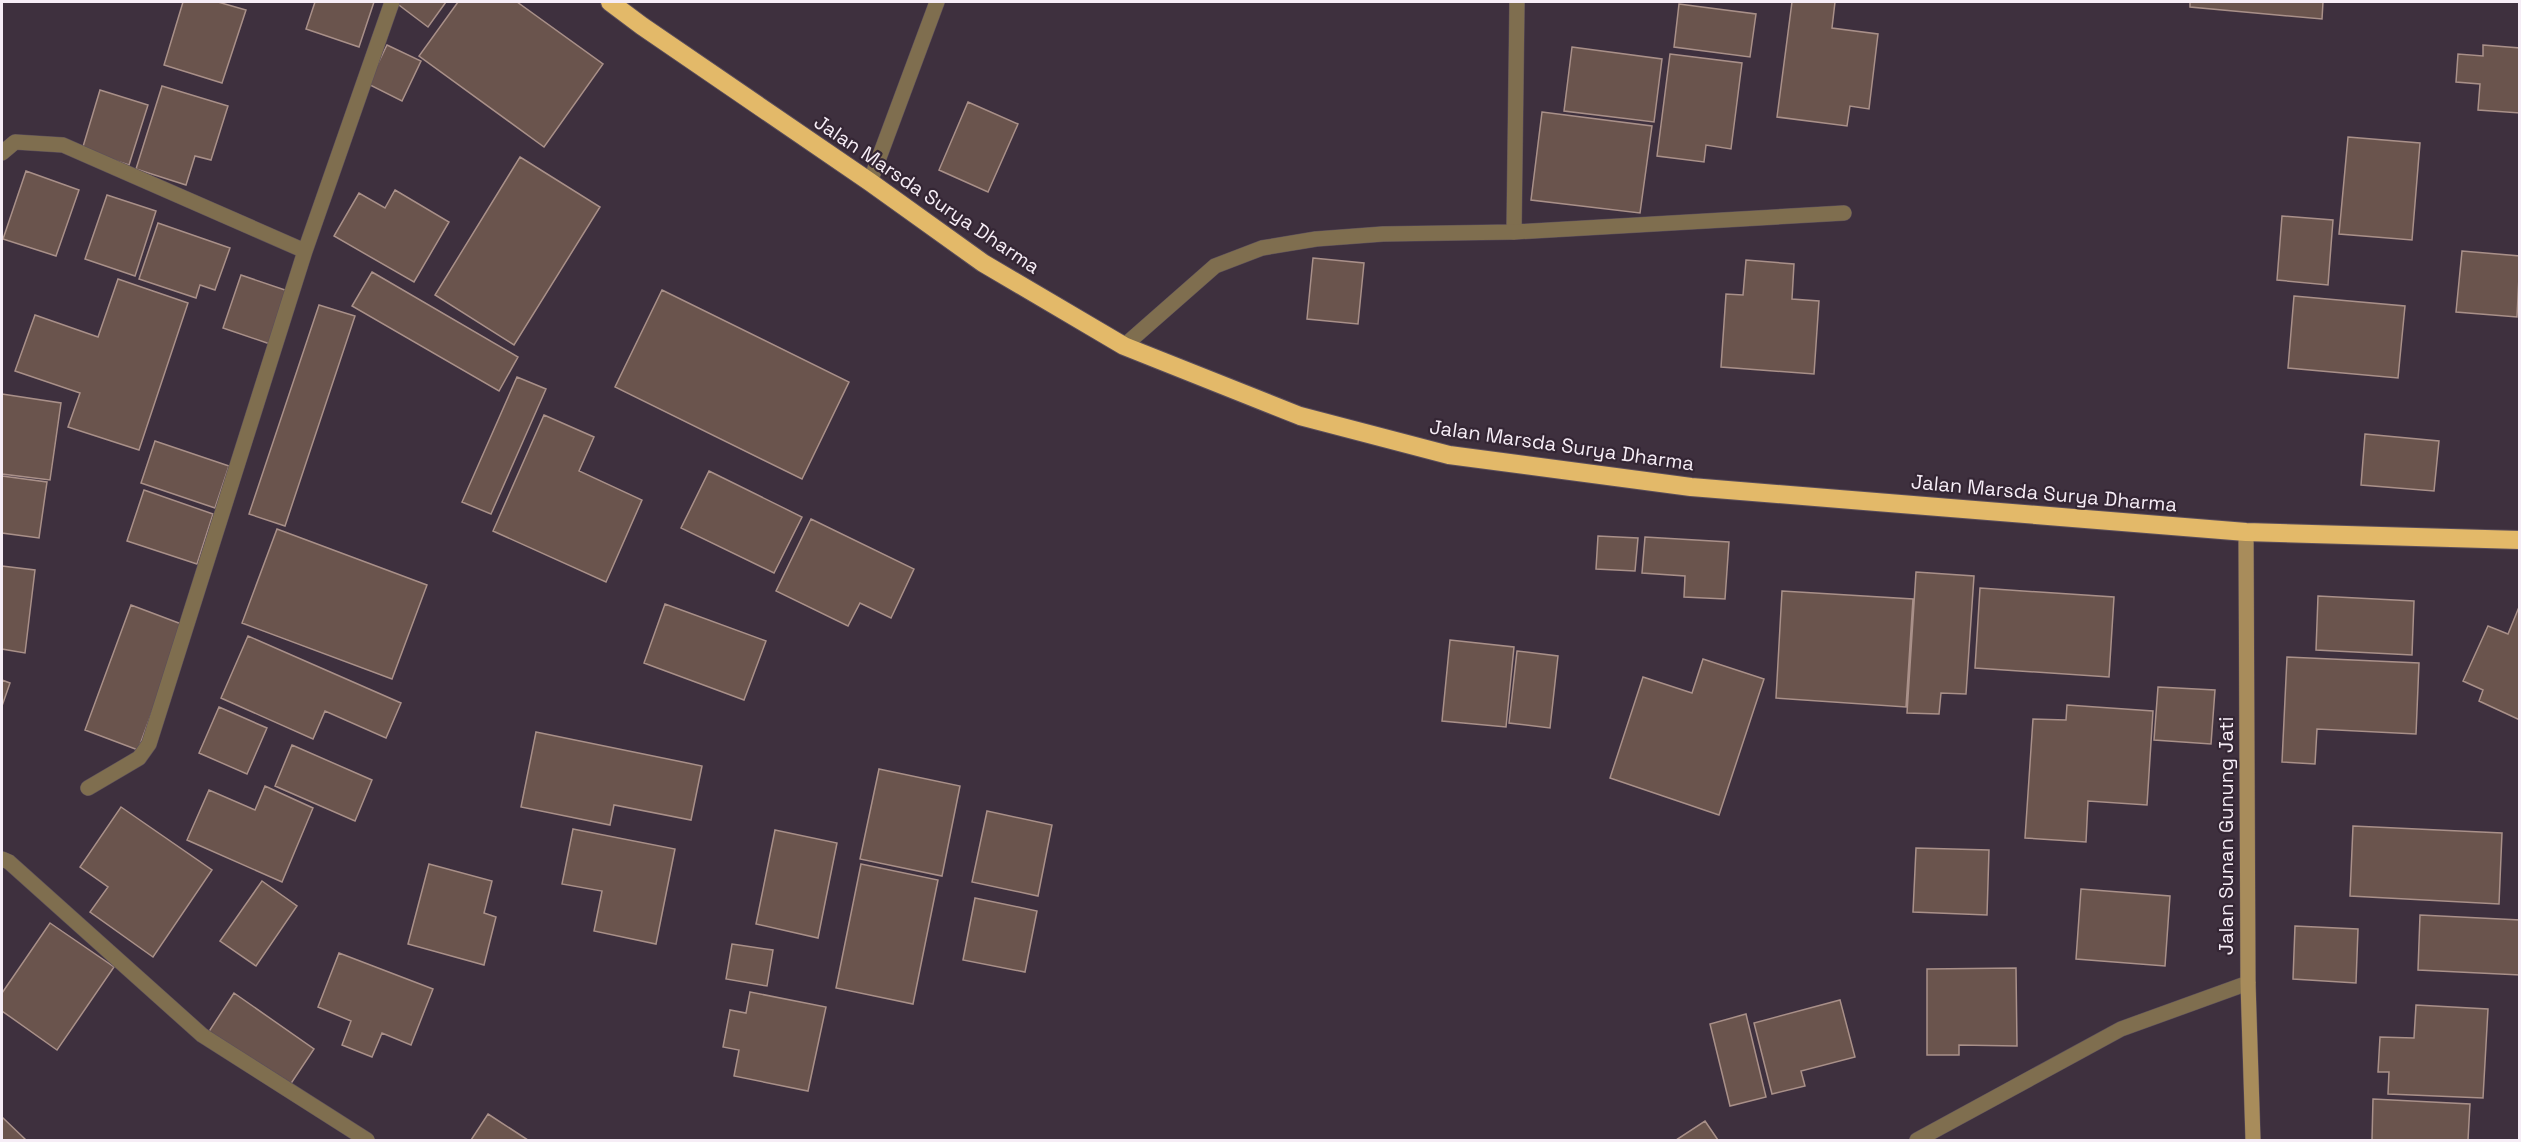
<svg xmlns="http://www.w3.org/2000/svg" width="2521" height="1142" viewBox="0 0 2521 1142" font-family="'Space Grotesk',sans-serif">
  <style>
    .building { fill: #6a544d; stroke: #a99089; stroke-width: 1.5 }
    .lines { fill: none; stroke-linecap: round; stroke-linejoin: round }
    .lane-casing { stroke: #5b4e5b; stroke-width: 16 }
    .street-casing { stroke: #5b4e5b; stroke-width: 16 }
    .secondary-casing { stroke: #5b4e5b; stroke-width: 16 }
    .highway-casing { stroke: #5b4e5b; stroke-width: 20 }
    .lane { stroke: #7f6e4f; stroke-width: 15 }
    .street { stroke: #7f6e4f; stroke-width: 15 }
    .secondary { stroke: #a88c5b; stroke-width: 15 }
    .highway { stroke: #e3b969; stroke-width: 18 }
    .labels { text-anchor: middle; stroke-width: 4.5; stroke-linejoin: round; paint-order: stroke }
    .street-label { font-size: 20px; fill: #f6edf6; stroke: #342634 }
  </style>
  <rect width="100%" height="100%" fill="#3e303e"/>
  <path class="building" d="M183 2H218L246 10 222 83 164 65Z
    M315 2H374L359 47 306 29Z
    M395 2H446L428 27Z
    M458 2H517L603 64 544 147 419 56Z
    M1792 2H1835L1832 28 1878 34 1869 109 1850 106 1847 126 1777 117Z
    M2190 2H2323L2322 19 2190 7Z
    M1679 4 1756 14 1750 57 1674 47Z
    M387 45 421 61 402 101 368 84Z
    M2483 45 2520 48V113L2478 110 2480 84 2456 82 2458 54 2483 56Z
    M1572 47 1662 59 1654 122 1564 111Z
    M1670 54 1742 63 1731 149 1706 145 1704 162 1657 156Z
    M162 86 228 106 211 160 195 156 186 185 136 169Z
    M100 90 148 105 129 165 82 150Z
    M968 102 1018 124 988 192 939 170Z
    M1542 112 1652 126 1640 213 1531 200Z
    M2348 137 2420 143 2412 240 2339 234Z
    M520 157 600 207 514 345 435 295Z
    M26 171 79 190 56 256 3 239Z
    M395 190 449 222 414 282 334 236 359 193 385 208Z
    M107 195 156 211 135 276 85 259Z
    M2282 216 2333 220 2328 285 2277 280Z
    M158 223 230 248 215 290 200 285 196 298 139 279Z
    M2462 251 2520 256 2517 317 2456 312Z
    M1313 258 1364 263 1358 324 1307 319Z
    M1746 260 1794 264 1792 299 1819 301 1814 374 1721 367 1726 294 1743 295Z
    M372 272 518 357 499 391 352 306Z
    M241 275 288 291 270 344 223 328Z
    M118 279 188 303 139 450 68 427 80 393 15 371 35 315 98 337Z
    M662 290 849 382 802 479 615 387Z
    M2294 296 2405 306 2398 378 2288 368Z
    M319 305 355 316 285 526 249 514Z
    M517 377 546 389 491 514 462 502Z
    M2 394 61 403 50 480 2 474Z
    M544 415 594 437 579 471 642 500 606 582 493 531Z
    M2365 434 2439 441 2434 491 2361 485Z
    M155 441 229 466 215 508 141 483Z
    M709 471 802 517 774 573 681 528Z
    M2 476 47 482 39 538 2 533Z
    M144 490 213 514 197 564 127 541Z
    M811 519 914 569 891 618 860 603 848 626 776 591Z
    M277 529 427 585 392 679 242 623Z
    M1598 536 1638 538 1635 571 1596 569Z
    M1645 537 1729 542 1725 599 1684 597 1685 576 1642 573Z
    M2 566 35 570 25 653 2 649Z
    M1916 572 1974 576 1966 694 1941 693 1939 714 1907 713Z
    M1980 588 2114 597 2109 677 1975 668Z
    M1782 591 1913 599 1906 707 1776 698Z
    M2318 596 2414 601 2412 655 2316 650Z
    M665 604 766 641 744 700 644 663Z
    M131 605 184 625 138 750 85 730Z
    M2519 607 2520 608V720L2479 701 2483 690 2463 681 2488 626 2508 634Z
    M248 636 401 703 386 738 325 711 313 739 221 698Z
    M1450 640 1514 647 1506 727 1442 721Z
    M1517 651 1558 656 1550 728 1509 723Z
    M2287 657 2419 663 2416 734 2317 729 2315 764 2282 762Z
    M1703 659 1764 679 1719 815 1610 778 1643 677 1692 693Z
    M2 680 10 683 2 706Z
    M2158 687 2215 690 2211 744 2154 740Z
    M2067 705 2153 711 2147 805 2088 801 2086 842 2025 838 2033 719 2066 720Z
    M219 707 267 728 247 774 199 753Z
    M536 732 702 766 691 820 614 805 610 825 521 807Z
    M292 745 372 780 355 821 275 786Z
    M879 769 960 786 942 876 860 859Z
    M265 786 313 808 282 882 187 840 209 790 255 810Z
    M121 807 212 870 153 957 90 912 108 887 80 867Z
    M987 811 1052 825 1038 896 972 882Z
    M2353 826 2502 833 2499 904 2350 896Z
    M573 829 675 849 656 944 594 931 602 891 562 884Z
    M775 830 837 843 818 938 756 924Z
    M1916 848 1989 850 1987 915 1913 912Z
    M429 864 492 881 484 913 496 917 484 965 408 944Z
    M861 864 938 880 913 1004 836 988Z
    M262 881 297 906 256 966 220 941Z
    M2081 889 2170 896 2165 966 2076 959Z
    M975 898 1037 911 1025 972 963 960Z
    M2420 915 2520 920V975L2418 970Z
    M50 923 114 967 57 1050 2 1011V993Z
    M2295 926 2358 929 2356 983 2293 979Z
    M732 944 773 950 767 986 726 979Z
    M339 953 433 989 411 1045 382 1033 372 1057 342 1045 351 1021 318 1007Z
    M2016 968 2017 1046 1959 1045V1055H1927V969Z
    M750 992 826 1007 808 1091 734 1076 739 1050 723 1047 730 1010 746 1013Z
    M234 993 314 1049 290 1085 208 1033Z
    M1840 1000 1855 1057 1801 1071 1805 1086 1772 1094 1754 1023Z
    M2416 1005 2488 1009 2483 1098 2388 1094 2389 1072H2378L2380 1037 2414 1038Z
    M1746 1014 1766 1097 1730 1106 1710 1024Z
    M2373 1099 2470 1104 2468 1140H2372Z
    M488 1114 528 1140H471Z
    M2 1117 26 1140H2Z
    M1705 1121 1718 1140H1676Z"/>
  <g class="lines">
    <defs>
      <path id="lane" d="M870 182 937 2
        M1514 232 1517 2"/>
      <path id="street" d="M2 153 15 142 63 145 305 251
        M1124 346 1215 266 1262 248 1316 239 1383 234 1514 232 1844 213
        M88 788 139 758 149 744 305 251 392 2
        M2 859 9 862 202 1035 367 1140
        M1917 1140 2121 1029 2248 983"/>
      <path id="secondary" d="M2246 532 2248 983 2253 1140"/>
      <path id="highway" d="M610 2 642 26 870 182 983 263 1124 346 1300 416 1449 455 1691 487 2246 532 2520 540"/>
    </defs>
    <use href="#lane" class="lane-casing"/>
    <use href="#street" class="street-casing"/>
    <use href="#secondary" class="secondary-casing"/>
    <use href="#highway" class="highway-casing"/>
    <use href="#lane" class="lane"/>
    <use href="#street" class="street"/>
    <use href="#secondary" class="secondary"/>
    <use href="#highway" class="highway"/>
  </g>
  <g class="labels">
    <g class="street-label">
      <text transform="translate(927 194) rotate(34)" y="7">Jalan Marsda Surya Dharma</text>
      <text transform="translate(1562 445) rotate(8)" y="7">Jalan Marsda Surya Dharma</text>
      <text transform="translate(2044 493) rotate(5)" y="7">Jalan Marsda Surya Dharma</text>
      <text transform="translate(2226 836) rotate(-90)" y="7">Jalan Sunan Gunung Jati</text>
    </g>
  </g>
  <rect width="2521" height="1142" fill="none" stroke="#f6edf6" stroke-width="6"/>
</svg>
